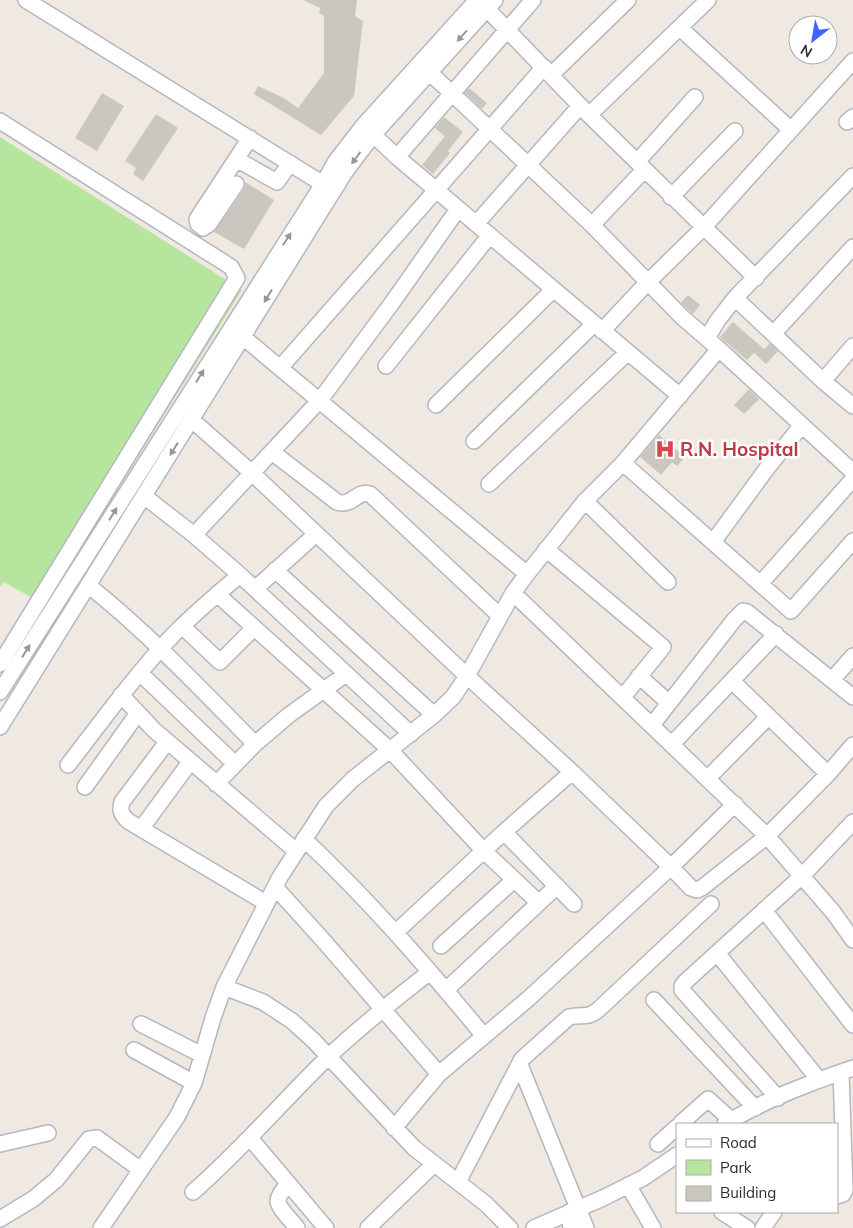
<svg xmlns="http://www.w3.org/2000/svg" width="853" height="1228" viewBox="0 0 853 1228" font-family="Mulish,sans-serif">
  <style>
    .green { fill: #b6e59e }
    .building { fill: #cbc7bf }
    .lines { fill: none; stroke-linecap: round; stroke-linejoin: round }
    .minor-casing { stroke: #b4b7c1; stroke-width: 18 }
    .minor { stroke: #fff; stroke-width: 15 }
    .oneway { fill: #969696 }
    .labels { text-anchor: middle; stroke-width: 5; stroke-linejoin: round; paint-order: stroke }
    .health-label { font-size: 19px; font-weight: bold; fill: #be3a42; stroke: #fff; text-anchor: start }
  </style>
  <rect width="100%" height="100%" fill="#efe9e1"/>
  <path class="green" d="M0 137 242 290 45 605 4 582 0 587Z"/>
  <path class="building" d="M303 0H357L355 16 363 21 354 96 321 135 254 94 258 86 284 98 298 108 324 73V16L319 13 320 8Z
    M469 88 487 103 482 109 465 93Z
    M102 93 124 106 97 151 75 138Z
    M156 114 178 128 143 181 133 174 136 168 125 161Z
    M444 117 463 132 448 151 450 153 433 174 422 165 445 136 435 128Z
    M245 182 274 200 244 249 214 232 244 189Z
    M688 295 700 305 693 314 681 303Z
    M733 322 764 349 770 343 778 351 766 364 754 353 747 360 720 337Z
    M749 389 759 399 744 414 734 405Z
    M659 435 685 457 677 466 672 462 661 475 640 457Z"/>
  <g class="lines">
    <defs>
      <path id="minor" d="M26 0 323 184
        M487 9 589 115 756 278
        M680 28 790 129
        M429 72 592 225 682 317 719 349 853 472
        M551 75 628 0
        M589 115 708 0
        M0 121 231 267 237 278 0 664
        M847 122 853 117
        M366 128 397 157 680 396
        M397 157 533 0
        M236 159 277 182 290 163
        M637 162 695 97
        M236 184 209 224 203 228 198 224 197 219 250 138
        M671 197 735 131
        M476 224 580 106
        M592 225 644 170
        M735 298 823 381 853 406
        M602 331 647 283 703 228 853 61
        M773 334 853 247
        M243 337 527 574
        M707 338 718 320 735 298 853 176
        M386 366 490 235
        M280 368 544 67
        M823 381 853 346
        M436 405 553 290
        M192 420 252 473 467 676 572 772 671 867 691 888 697 890 703 887 767 836 828 774
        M474 441 594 324
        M272 452 337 502C353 507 356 490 370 494L500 616
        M623 463 791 611 853 541
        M489 484 627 353
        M585 501 668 582
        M194 535 320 400 392 303 458 209
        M713 542 768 467 802 425
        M546 549 663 647 623 697
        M275 570 434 715
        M240 575 411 734
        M760 584 853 479
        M88 585C148 633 201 689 255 744
        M255 589 316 534
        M513 593 767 836 833 912 853 940
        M217 594 390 750 484 851 539 903
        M182 626 220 662 254 628
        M140 673 235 764
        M639 676 669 703
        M832 680 853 656
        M732 681 828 774 853 745
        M0 692 323 184 336 161 363 126 477 0
        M121 695 154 730 296 851
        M652 725 734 620 743 611 747 612 853 697
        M0 727 345 172 373 135 495 0
        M167 742 122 802C119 811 122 815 128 821L266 903
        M672 744 776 634
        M68 765C102 721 135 675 174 634 195 613 217 594 240 575L194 535 144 496
        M708 778 768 717
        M216 784 255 744 289 715 346 674
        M85 787 138 713
        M141 829 190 762
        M504 832 574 904
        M304 839C369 900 427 967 484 1036
        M275 887 322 939 439 1074
        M764 910 853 1025
        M396 932 504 832 572 772
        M441 946 514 880
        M717 953 685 982 682 986V990L778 1098
        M224 987 263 1002 292 1021 314 1041 414 1148 486 1204 510 1228
        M446 990 557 886
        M654 1000 755 1108
        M141 1024 202 1055
        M134 1050 194 1083
        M819 1080 717 953 802 876 853 822
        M680 1124 708 1099 731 1120
        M725 1124C764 1100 809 1083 853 1068
        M394 1128 439 1074 528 999 671 867 735 804
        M250 1138 326 1228
        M0 1144 48 1133
        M658 1144 677 1127
        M458 1182 522 1059
        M288 1183C285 1188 278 1195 278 1201 278 1208 293 1222 297 1228
        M628 1185 653 1228
        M193 1192C241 1150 282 1102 328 1057 360 1027 395 999 430 972
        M837 1196 843 1194 845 1190 841 1072
        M569 1212 571 1228
        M722 1212 747 1228
        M0 1219 33 1199 56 1180 89 1139 97 1138 141 1170
        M101 1228 177 1117 194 1083 213 1018 224 987 280 877 326 806 353 779 434 715 453 697 467 676 513 593 527 574 585 501 623 463 719 349
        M368 1228 434 1164
        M534 1228 603 1198 643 1178 677 1155
        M586 1228 520 1065 522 1059 569 1017C582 1014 587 1019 598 1010L711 904
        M763 1228 774 1212"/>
    </defs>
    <use href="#minor" class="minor-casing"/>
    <use href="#minor" class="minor"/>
  </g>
  <defs><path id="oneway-solid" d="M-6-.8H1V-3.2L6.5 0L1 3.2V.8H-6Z" transform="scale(1.25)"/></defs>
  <g class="oneway">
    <use href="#oneway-solid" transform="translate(462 36) rotate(132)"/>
    <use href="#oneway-solid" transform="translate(356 158) rotate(126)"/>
    <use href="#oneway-solid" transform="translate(287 239) rotate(-57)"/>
    <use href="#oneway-solid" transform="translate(268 296) rotate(122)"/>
    <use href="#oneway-solid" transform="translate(200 376) rotate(-58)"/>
    <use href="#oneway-solid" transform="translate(174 449) rotate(122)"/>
    <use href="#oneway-solid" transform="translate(113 514) rotate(-58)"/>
    <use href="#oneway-solid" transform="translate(26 651) rotate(-58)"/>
  </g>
  <defs>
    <symbol id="hospital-bare" viewBox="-9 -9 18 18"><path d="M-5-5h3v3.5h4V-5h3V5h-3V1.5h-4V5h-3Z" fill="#e0444e" stroke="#fff" stroke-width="2.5" paint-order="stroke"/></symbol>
  </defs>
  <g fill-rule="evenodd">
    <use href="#hospital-bare" x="651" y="435" width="28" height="28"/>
  </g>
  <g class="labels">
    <g class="health-label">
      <text x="680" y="456">R.N. Hospital</text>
    </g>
  </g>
  <rect x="676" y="1123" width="162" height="90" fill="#ffffff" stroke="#ababab"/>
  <rect x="686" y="1139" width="25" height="8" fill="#ffffff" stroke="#ababab"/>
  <text x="720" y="1148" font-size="15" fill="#2e2e2e">Road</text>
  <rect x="686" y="1160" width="25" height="15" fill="#b6e59e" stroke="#ababab"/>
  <text x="720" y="1173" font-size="15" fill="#2e2e2e">Park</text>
  <rect x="686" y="1186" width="25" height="15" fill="#cbc7bf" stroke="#ababab"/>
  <text x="720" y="1198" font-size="15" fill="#2e2e2e">Building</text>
  <g transform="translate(813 40) rotate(211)"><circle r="24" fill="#ffffff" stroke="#ababab"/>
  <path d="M0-4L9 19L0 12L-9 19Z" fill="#4264fb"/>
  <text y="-8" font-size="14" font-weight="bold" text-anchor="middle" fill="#2e2e2e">N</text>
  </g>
</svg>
